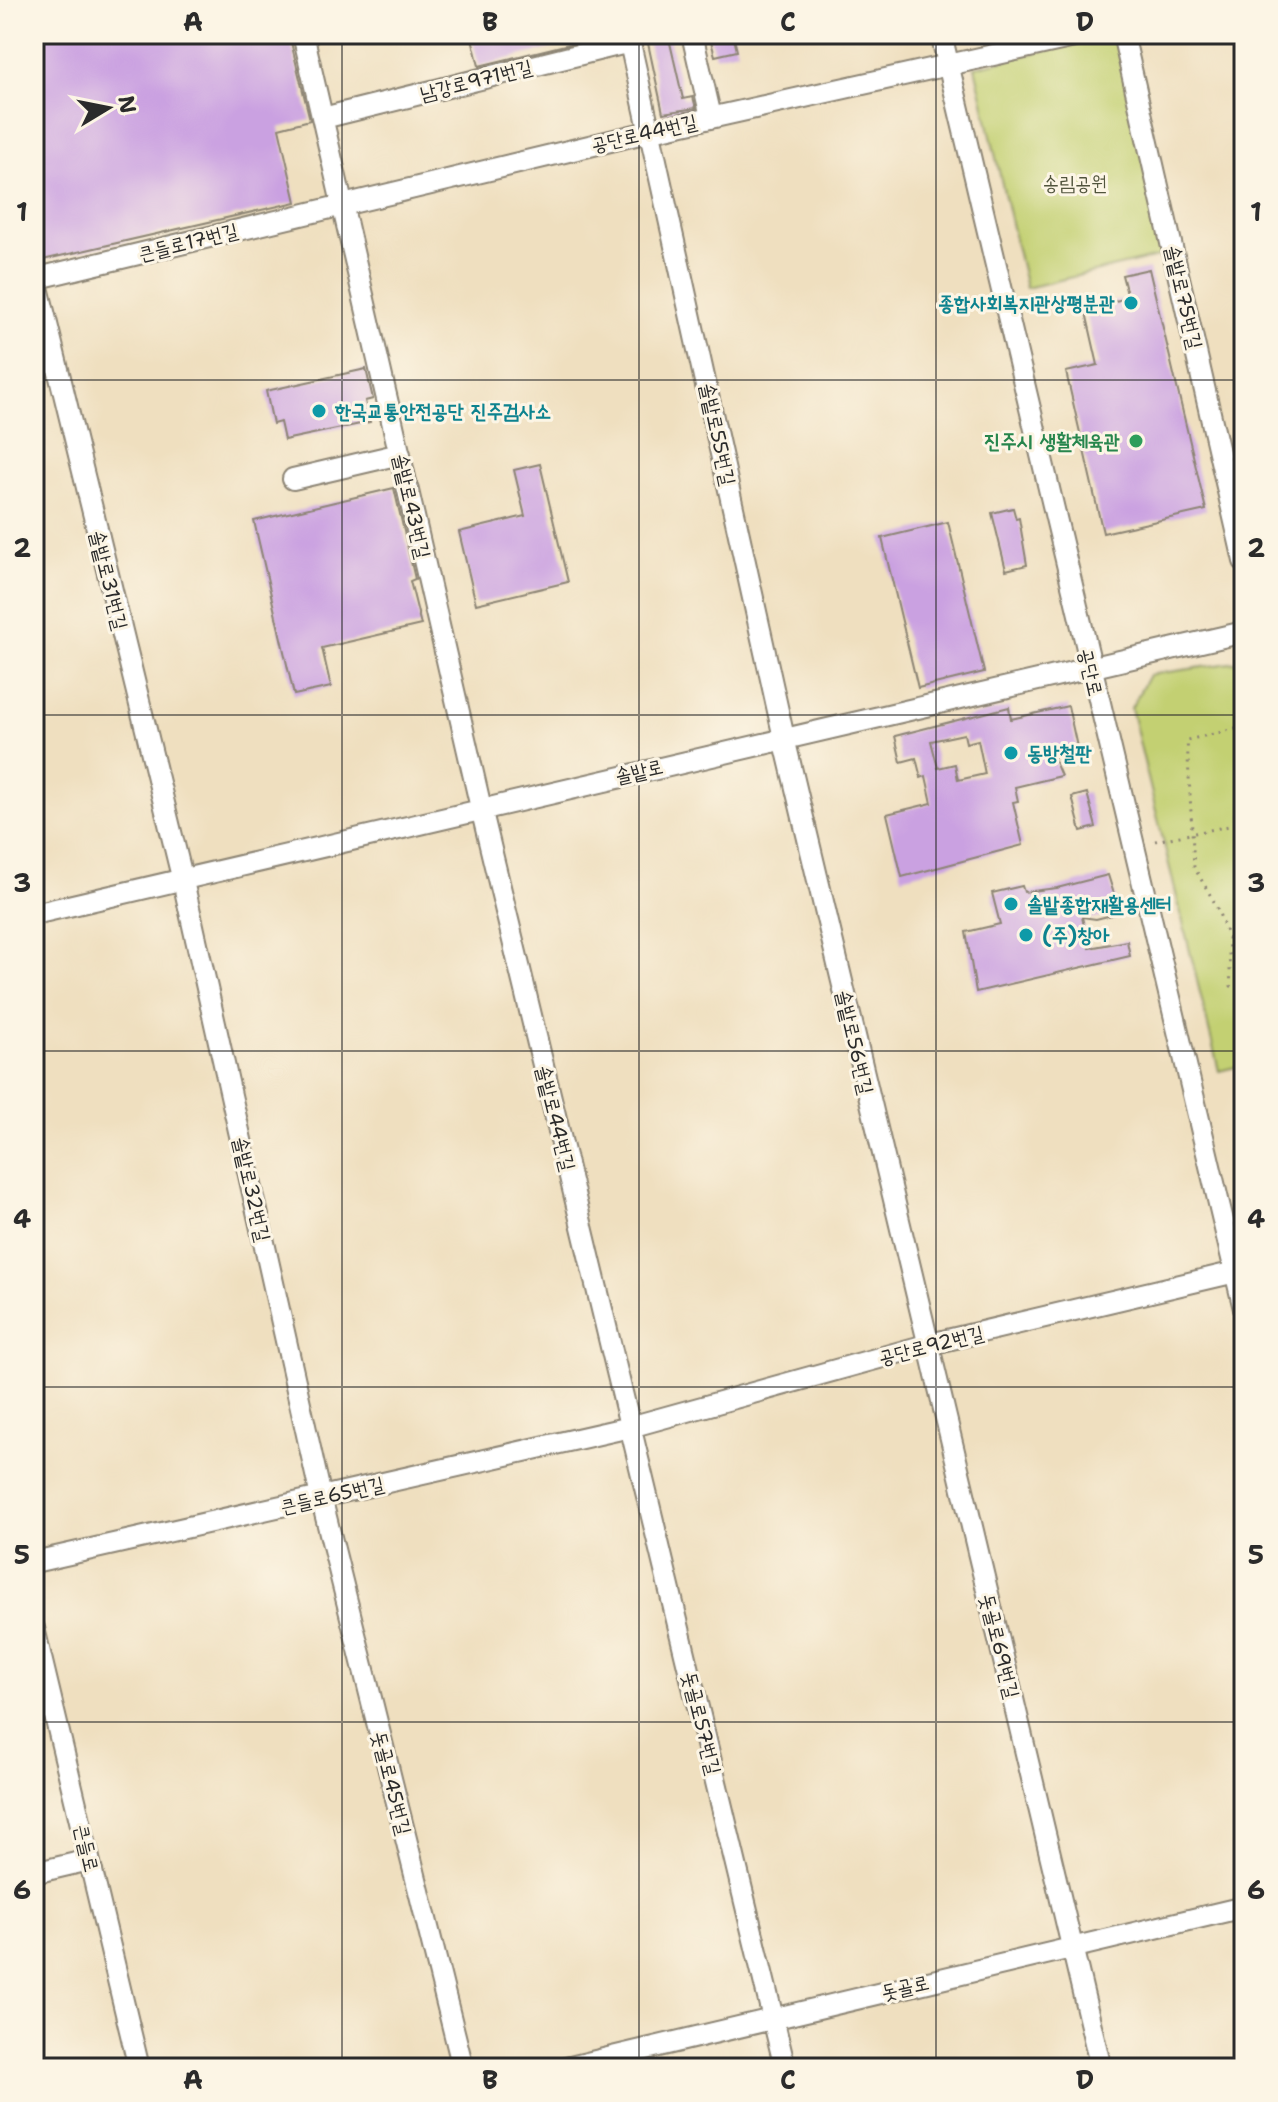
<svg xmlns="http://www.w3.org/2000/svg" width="1278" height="2102" viewBox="0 0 1278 2102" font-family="'Shantell Sans','Poor Story',sans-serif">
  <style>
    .green { fill: #c3d072; stroke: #777e4e; stroke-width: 2 }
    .building { fill: #caa1e1; fill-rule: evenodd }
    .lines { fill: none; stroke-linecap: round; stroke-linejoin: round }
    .minor-casing { stroke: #8d8575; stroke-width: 24 }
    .path { stroke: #8d8575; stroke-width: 3; stroke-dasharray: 2 6; stroke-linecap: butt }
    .minor { stroke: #fff; stroke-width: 20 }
    .grid { fill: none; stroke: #2b2b2b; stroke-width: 2; stroke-opacity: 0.55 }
    .culture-dot { fill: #0f9aa8; stroke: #fcf5e5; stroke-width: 3 }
    .leisure-dot { fill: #2e9e5b; stroke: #fcf5e5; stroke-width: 3 }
    .labels { text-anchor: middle; stroke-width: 6; stroke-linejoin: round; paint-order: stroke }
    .street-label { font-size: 20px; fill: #2b2b2b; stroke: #fcf5e5 }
    .park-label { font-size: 20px; fill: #51543d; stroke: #fcf5e5 }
    .culture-label { font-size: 20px; font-weight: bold; fill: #0d838f; stroke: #fcf5e5; text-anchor: start }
    .leisure-label { font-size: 20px; font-weight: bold; fill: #27864d; stroke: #fcf5e5; text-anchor: end }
    .neatline { fill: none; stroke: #2b2b2b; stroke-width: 3 }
    .grid-label { font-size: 26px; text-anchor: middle; font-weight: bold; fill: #2b2b2b }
  </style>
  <rect width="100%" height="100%" fill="#fcf5e5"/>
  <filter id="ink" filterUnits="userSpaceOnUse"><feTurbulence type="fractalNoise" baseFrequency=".0125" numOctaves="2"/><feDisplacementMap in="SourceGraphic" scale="16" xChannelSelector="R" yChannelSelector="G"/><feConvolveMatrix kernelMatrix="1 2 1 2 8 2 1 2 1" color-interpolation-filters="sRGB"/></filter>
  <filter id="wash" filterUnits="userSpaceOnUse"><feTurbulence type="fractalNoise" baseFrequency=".006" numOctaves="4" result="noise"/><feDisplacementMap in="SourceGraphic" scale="32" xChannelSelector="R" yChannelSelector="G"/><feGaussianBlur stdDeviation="1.8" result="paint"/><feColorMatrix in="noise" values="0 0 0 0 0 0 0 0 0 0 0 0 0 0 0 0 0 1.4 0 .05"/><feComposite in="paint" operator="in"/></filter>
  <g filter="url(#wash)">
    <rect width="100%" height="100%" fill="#efdfbf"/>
    <path class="green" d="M1106 36 1117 45 1166 255 1026 288 975 67Z
      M1244 661V1065L1219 1071 1131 708 1149 675Z"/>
    <g id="blocks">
      <path class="building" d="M34 34H289L310 120 279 128 296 202 34 262Z
        M471 34H598V37L479 66Z
        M646 34H668L683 99 693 97 696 108 663 113Z
        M709 34H733L737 51 715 56Z
        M1149 269 1206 510 1103 533 1066 372 1098 365 1085 308 1128 298 1122 275Z
        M366 369 373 399 365 401 370 422 284 440 280 422 273 424 266 391Z
        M540 464 568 582 476 604 459 532 525 516 514 470Z
        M394 488 415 579 410 581 421 625 322 648 331 687 294 695 254 521Z
        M1013 508 1016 519 1019 518 1027 565 1006 570 992 513Z
        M948 522 984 672 918 688 882 538Z
        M1068 706 1077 747 1059 751 1061 755 1053 757 1061 776 1015 787 1018 801 1013 802 1023 845 902 877 887 814 932 803 926 776 921 778 916 758 901 762 895 736 1009 707 1011 719ZM964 734 966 743 978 740 985 774 958 780 955 764 938 768 931 741Z
        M1087 793 1096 827 1081 831 1072 797Z
        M1108 875 1120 913 1096 919 1082 917 1089 948 1127 941 1130 956 976 992 966 932 1000 924 992 893 1022 886 1024 892 1057 888Z"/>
    </g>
  </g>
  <g filter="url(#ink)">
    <use href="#blocks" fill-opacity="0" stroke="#8d8575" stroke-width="2"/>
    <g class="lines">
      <defs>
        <path id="minor" d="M303 34 481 808 785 2068
          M628 34 784 738 1101 2068
          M692 34 711 117
          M941 34 1244 1309
          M1123 34 1244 561
          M323 118 630 42
          M34 279 652 131 1088 34
          M36 279 183 881 321 1497 463 2068
          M293 479 400 454
          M34 914 1244 632
          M34 1562 630 1427 926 1345 1244 1270
          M34 1628 139 2068
          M34 1873 89 1860
          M566 2068 1244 1907"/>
      </defs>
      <use href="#minor" class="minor-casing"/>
      <path class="path" d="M1244 727 1187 740 1194 867 1216 905 1228 938 1231 986 1244 993
        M1155 841 1244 823"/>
      <use href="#minor" class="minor"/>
    </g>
  </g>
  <path class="grid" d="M342 34V2068M639 34V2068M936 34V2068M34 380H1244M34 715H1244M34 1051H1244M34 1387H1244M34 1722H1244"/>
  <g class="culture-dot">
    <circle cx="1131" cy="303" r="8"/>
    <circle cx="319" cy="411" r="8"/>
    <circle cx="1011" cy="753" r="8"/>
    <circle cx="1011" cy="904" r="8"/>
    <circle cx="1026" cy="935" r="8"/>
  </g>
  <circle class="leisure-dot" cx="1136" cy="441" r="8"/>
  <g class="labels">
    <g class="street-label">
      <text transform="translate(476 80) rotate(-14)" y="7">남강로971번길</text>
      <text transform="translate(644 133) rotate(-13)" y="7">공단로44번길</text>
      <text transform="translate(188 242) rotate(-14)" y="7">큰들로17번길</text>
      <text transform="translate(1184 297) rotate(77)" y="7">솔밭로75번길</text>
      <text transform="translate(718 434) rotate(78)" y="7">솔밭로55번길</text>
      <text transform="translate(412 506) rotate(77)" y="7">솔밭로43번길</text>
      <text transform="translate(109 580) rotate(76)" y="7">솔밭로31번길</text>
      <text transform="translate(1091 672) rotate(77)" y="7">공단로</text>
      <text transform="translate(639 771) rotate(-13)" y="7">솔밭로</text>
      <text transform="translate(855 1042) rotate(77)" y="7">솔밭로56번길</text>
      <text transform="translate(556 1118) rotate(76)" y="7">솔밭로44번길</text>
      <text transform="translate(252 1189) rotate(77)" y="7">솔밭로32번길</text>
      <text transform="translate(931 1345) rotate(-14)" y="7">공단로92번길</text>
      <text transform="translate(332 1495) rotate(-13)" y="7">큰들로65번길</text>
      <text transform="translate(1000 1646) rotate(76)" y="7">돗골로69번길</text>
      <text transform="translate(702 1723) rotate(76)" y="7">돗골로57번길</text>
      <text transform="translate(392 1783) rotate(76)" y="7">돗골로45번길</text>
      <text transform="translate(87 1848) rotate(77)" y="7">큰들로</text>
      <text transform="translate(905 1987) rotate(-13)" y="7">돗골로</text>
    </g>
    <g class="park-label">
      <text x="1075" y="190">송림공원</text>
    </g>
    <g class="culture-label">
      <text x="1115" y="310" text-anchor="end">종합사회복지관상평분관</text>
      <text x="335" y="418">한국교통안전공단 진주검사소</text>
      <text x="1027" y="760">동방철판</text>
      <text x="1027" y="911">솔밭종합재활용센터</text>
      <text x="1042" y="942">(주)창아</text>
    </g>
    <g class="leisure-label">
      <text x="1120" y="448">진주시 생활체육관</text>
    </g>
  </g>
  <rect width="1278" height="2102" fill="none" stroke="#fcf5e5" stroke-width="88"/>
  <g transform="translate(108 108) rotate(80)" stroke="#fcf5e5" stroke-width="6" paint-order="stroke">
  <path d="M0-6L14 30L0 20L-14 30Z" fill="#2b2b2b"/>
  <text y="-12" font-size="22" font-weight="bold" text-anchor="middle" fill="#2b2b2b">N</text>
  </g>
  <rect x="44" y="44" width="1190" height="2014" class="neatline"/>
  <g class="grid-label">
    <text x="193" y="31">A</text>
    <text x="490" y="31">B</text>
    <text x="788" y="31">C</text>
    <text x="1085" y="31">D</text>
    <text x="22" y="221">1</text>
    <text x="1256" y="221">1</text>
    <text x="22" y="557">2</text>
    <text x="1256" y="557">2</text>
    <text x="22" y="892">3</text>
    <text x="1256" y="892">3</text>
    <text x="22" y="1228">4</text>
    <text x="1256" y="1228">4</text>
    <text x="22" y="1564">5</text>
    <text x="1256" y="1564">5</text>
    <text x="22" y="1899">6</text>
    <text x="1256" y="1899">6</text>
    <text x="193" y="2089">A</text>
    <text x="490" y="2089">B</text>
    <text x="788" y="2089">C</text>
    <text x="1085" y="2089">D</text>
  </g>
</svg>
